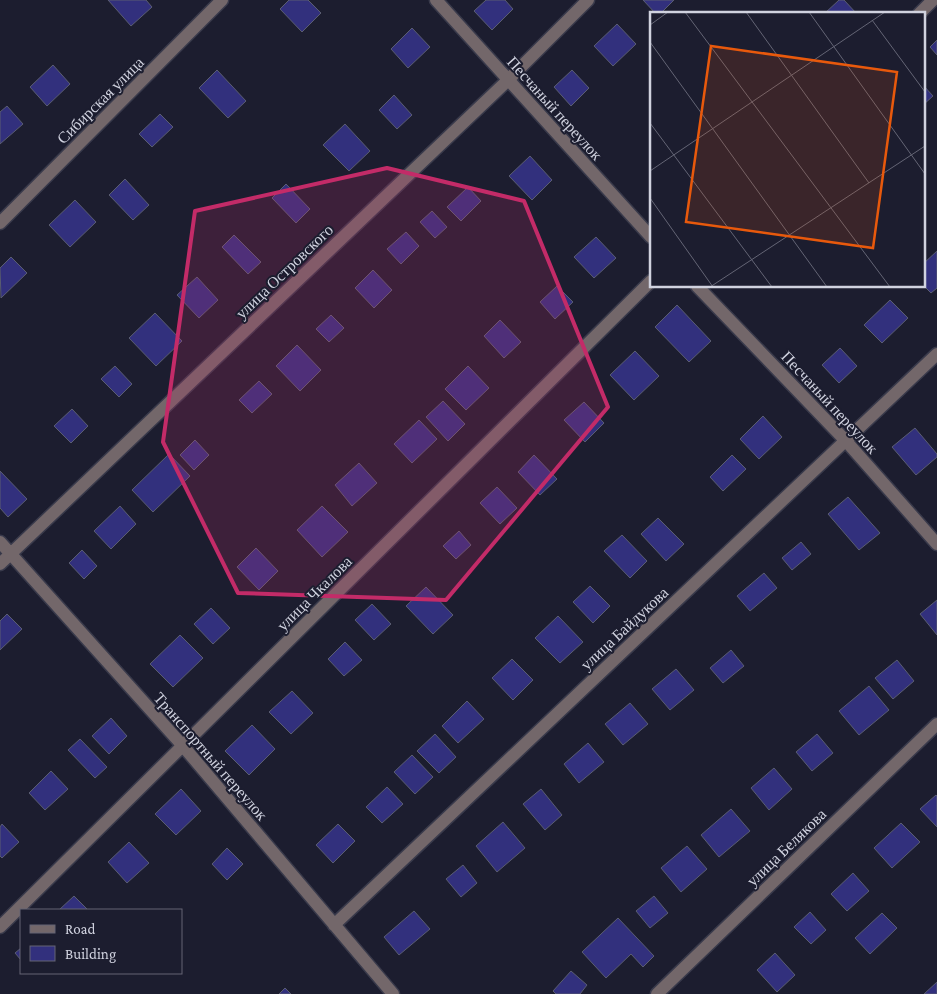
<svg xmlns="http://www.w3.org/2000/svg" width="937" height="994" viewBox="0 0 937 994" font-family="'Crimson Pro',serif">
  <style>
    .building { fill: #32307d; stroke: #5a5d72 }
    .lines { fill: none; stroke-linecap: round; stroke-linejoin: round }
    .minor-casing { stroke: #393a4b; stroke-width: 15 }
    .minor { stroke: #73676a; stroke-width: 12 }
    .marked { fill: #c32b68; fill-opacity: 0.2; stroke: #c32b68; stroke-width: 4; stroke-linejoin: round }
    .labels { text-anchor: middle; stroke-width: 4; stroke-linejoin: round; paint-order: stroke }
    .street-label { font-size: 16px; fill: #d0d2df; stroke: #1c1d2f }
    .inset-road { fill: none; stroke: #646575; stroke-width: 1 }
    .view { fill: #e8590c; fill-opacity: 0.15; stroke: #e8590c; stroke-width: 2.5 }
    .inset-edge { fill: none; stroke: #d0d2df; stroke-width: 2.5 }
  </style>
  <rect width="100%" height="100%" fill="#1c1d2f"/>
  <path class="building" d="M108 0H146L152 7 131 26Z
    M289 0H308L321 13 302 32 280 9Z
    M486 0H505L513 9 492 30 474 11Z
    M643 0H674L660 14H656Z
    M839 0H844L857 14H824Z
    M617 24 636 44 613 66 594 46Z
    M412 28 430 47 408 68 391 49Z
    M937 40V55L930 47Z
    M53 65 70 84 47 106 30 87Z
    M217 70 246 101 228 118 199 88Z
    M572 70 589 88 571 106 554 87Z
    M923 85 933 96 923 105Z
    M394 95 412 115 397 129 379 110Z
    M7 106 23 124 0 144V112Z
    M160 114 173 127 152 147 139 134Z
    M345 124 370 151 349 171 323 145Z
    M530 156 552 180 532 200 509 176Z
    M125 179 149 205 133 220 109 195Z
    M286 184 310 209 296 223 272 198Z
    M468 187 481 201 461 221 447 207Z
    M75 200 96 222 70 247 49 225Z
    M432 211 447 227 435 238 420 222Z
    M406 232 419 246 401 264 387 249Z
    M234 235 261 262 248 274 222 247Z
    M596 237 616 258 594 278 574 257Z
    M937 251V288L931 293 923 285V264Z
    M11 257 27 273 1 298 0 268Z
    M373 270 392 290 374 308 355 288Z
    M197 277 218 300 199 318 177 295Z
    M557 286 573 302 555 319 540 302Z
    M890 300 908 318 882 343 864 325Z
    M677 305 711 341 689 362 655 327Z
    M155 313 182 341 156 366 129 338Z
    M331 315 344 328 329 342 316 329Z
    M500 320 521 342 504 358 484 336Z
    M297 345 321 370 300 391 276 366Z
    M840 348 857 366 839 383 822 365Z
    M635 351 659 376 634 400 610 375Z
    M115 366 132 384 119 397 101 379Z
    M468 366 489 388 466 410 445 389Z
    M259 381 272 394 252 413 239 400Z
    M443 401 465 424 448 441 426 417Z
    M584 402 604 423 585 442 564 420Z
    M72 409 88 426 71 443 54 426Z
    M763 416 782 437 759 459 740 439Z
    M419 420 437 439 412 463 394 444Z
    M915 428 937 454V457L916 475 892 447Z
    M195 440 209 455 194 470 180 455Z
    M169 454 190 476 153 512 132 490Z
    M534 455 557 479 540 495 518 472Z
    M732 455 746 469 723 491 710 477Z
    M359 463 377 483 352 506 335 485Z
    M0 471 27 499 8 517 0 508Z
    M497 487 517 508 500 524 480 503Z
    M848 497 880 533 859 550 828 514Z
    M120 506 136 524 111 549 94 531Z
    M322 506 348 532 322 557 297 530Z
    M658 518 684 544 666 561 641 534Z
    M459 531 471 545 456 559 443 546Z
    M622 535 647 561 630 578 604 551Z
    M801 542 811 554 792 570 782 558Z
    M256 548 278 571 259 590 237 567Z
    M82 550 97 566 84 579 69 563Z
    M764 573 777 588 750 611 737 596Z
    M590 586 610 606 593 623 573 602Z
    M426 587 453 615 433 634 406 606Z
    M937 600V635L920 614Z
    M372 604 391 624 374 640 355 620Z
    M211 608 230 628 213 644 194 624Z
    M7 614 22 629 0 650V621Z
    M558 616 583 642 560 663 535 638Z
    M180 635 203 658 173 687 150 664Z
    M345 642 362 660 344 676 328 659Z
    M731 650 744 666 723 683 710 668Z
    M512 659 533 680 513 700 492 678Z
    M897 660 914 681 893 699 875 678Z
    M676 669 694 690 670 710 652 689Z
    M869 686 889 710 859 735 839 711Z
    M292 691 313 713 291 734 269 712Z
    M467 701 484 719 458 743 442 726Z
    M630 703 648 724 623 745 605 724Z
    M111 718 127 736 109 754 92 736Z
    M252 725 275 749 249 775 225 751Z
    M435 734 456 757 439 773 417 751Z
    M817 734 833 753 812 771 796 752Z
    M80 739 107 767 95 778 68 750Z
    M588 743 604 762 579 783 564 764Z
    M412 755 433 777 415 794 394 772Z
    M774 768 792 789 769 810 751 788Z
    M51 771 68 789 45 810 29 793Z
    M387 787 403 804 382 823 366 807Z
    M181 789 201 811 176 835 155 814Z
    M541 789 562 815 545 830 523 804Z
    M936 795 937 796V827L920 809Z
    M731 809 750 831 719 857 701 835Z
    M503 822 525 848 497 872 476 846Z
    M901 823 920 842 892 868 874 848Z
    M2 824 19 842 2 858 0 856V827Z
    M338 824 355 841 333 863 316 845Z
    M129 842 149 863 127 883 108 862Z
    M687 846 707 869 681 892 661 868Z
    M227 848 243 864 227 880 212 864Z
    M463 865 477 883 461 897 446 879Z
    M853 873 869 891 847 911 831 894Z
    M74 896 88 910H59Z
    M654 896 668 913 650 928 636 911Z
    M414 911 430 929 399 955 384 937Z
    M810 912 826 930 811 944 794 927Z
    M882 913 897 928 870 954 855 938Z
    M618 918 654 956 643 967 631 954 606 978 582 952Z
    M21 948V960L15 953Z
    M775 953 795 975 777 992 757 970Z
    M571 971 587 985 580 994H556L553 991Z
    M937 982V994H924Z
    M285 988 291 994H279Z"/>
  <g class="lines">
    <defs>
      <path id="minor" d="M436 0 651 237
        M919 14 933 0
        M0 223 222 0
        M697 286 846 441 937 544
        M0 542 183 746 393 994
        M0 564 508 80 588 0
        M334 925 937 354
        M0 927 651 281
        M657 994 937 724"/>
    </defs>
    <use href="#minor" class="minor-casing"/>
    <use href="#minor" class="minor"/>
  </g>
  <path class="marked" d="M387 168 524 201 608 407 446 600 238 593 163 442 195 211Z"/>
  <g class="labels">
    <g class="street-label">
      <text transform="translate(100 100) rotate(-45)" y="6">Сибирская улица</text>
      <text transform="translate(555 108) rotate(48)" y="6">Песчаный переулок</text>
      <text transform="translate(284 271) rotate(-44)" y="6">улица Островского</text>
      <text transform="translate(830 402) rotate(47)" y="6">Песчаный переулок</text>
      <text transform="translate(314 593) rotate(-45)" y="6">улица Чкалова</text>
      <text transform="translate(624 628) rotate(-43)" y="6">улица Байдукова</text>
      <text transform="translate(211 756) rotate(49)" y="6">Транспортный переулок</text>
      <text transform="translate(786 847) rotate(-44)" y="6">улица Белякова</text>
    </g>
  </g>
  <g transform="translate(650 12)">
    <rect width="275" height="275" fill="#1c1d2f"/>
    <path class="inset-road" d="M35 0 240 275M96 0 219 171M159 0 275 162M222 8 275 80M0 13 18 0M0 30 177 275M0 111 122 275M0 159 235 0M0 186 63 275M60 275 275 134"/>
    <path class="view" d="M61 34 247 60 223 236 36 210Z"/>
    <rect width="275" height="275" class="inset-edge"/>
  </g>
  <rect x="20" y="909" width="162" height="65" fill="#1c1d2f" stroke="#646575"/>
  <rect x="30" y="925" width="25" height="8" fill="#73676a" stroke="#646575"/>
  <text x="65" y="934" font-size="15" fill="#d0d2df">Road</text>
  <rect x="30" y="946" width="25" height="15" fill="#32307d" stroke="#646575"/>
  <text x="65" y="959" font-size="15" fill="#d0d2df">Building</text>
</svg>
